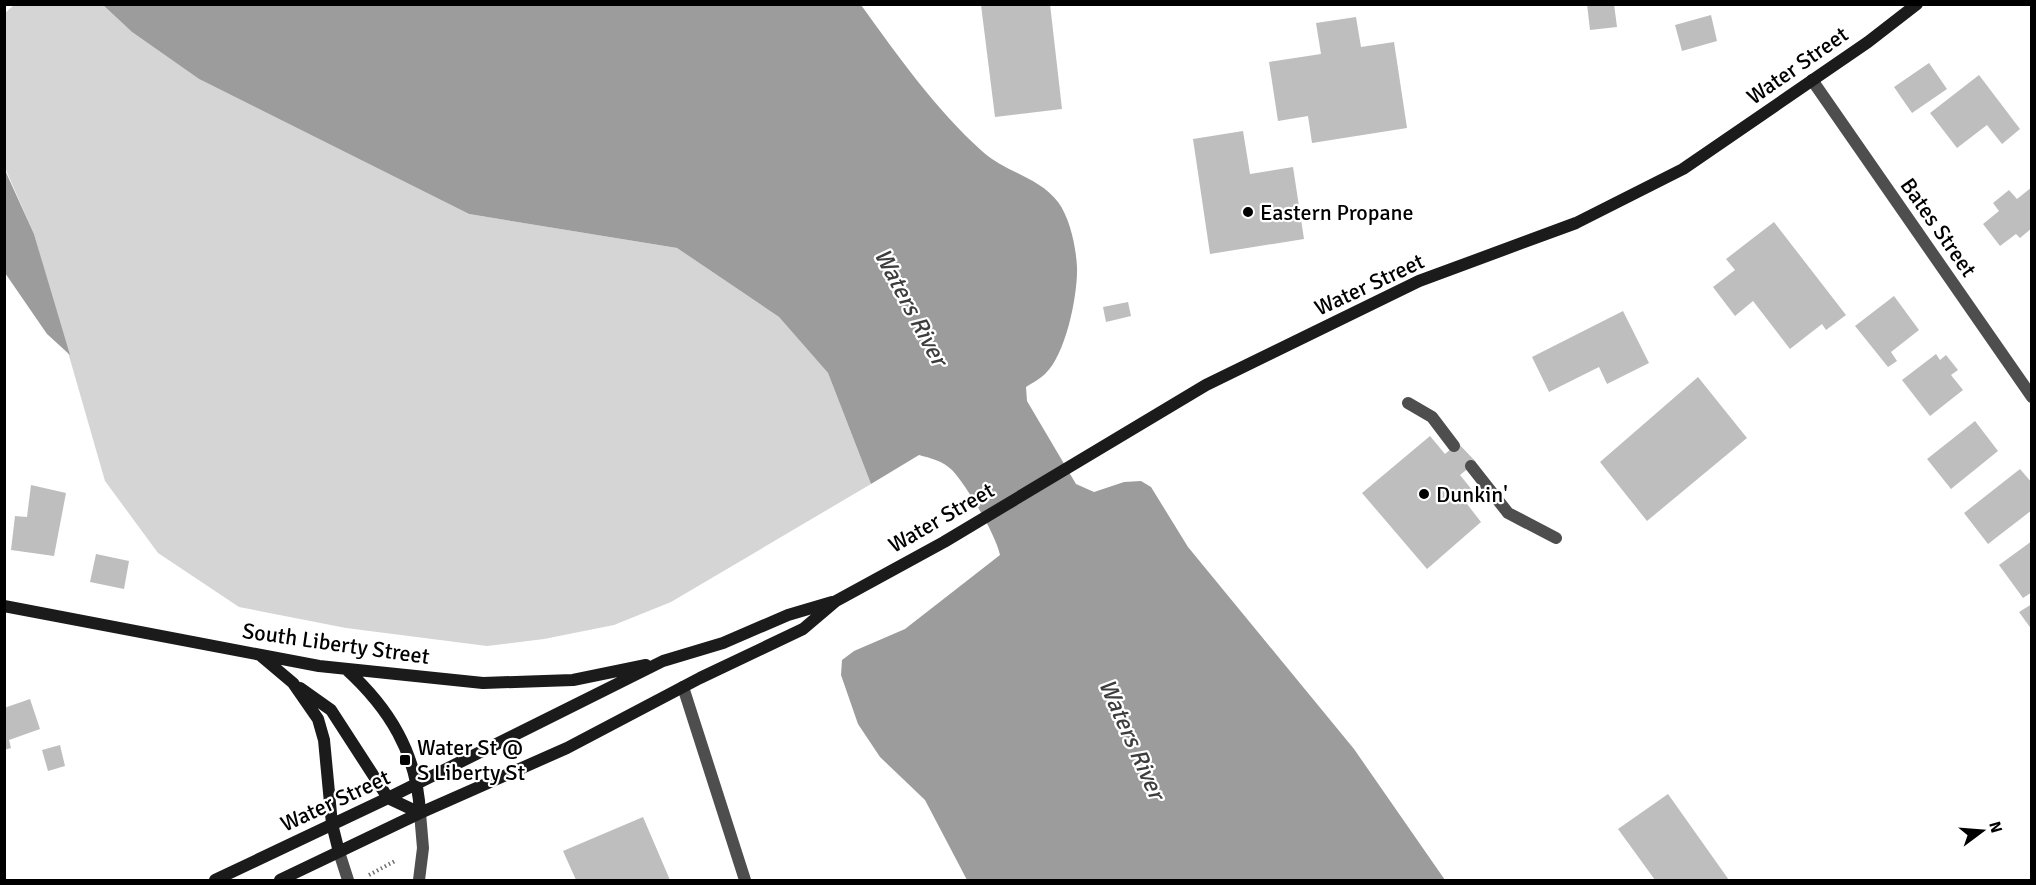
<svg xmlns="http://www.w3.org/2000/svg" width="2036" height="885" viewBox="0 0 2036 885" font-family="Signika,sans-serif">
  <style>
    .green { fill: #d5d5d5 }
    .water { fill: #9c9c9c }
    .building { fill: #bebebe }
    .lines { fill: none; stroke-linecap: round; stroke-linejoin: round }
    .path { stroke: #707070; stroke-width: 4; stroke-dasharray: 1.5 3; stroke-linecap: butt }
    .lane { stroke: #4e4e4e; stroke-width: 12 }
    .street { stroke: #4e4e4e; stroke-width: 12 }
    .secondary { stroke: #1b1b1b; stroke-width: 12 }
    .poi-dot { fill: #000; stroke: #fff; stroke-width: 2 }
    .labels { text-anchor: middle; stroke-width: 4.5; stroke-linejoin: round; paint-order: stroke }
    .street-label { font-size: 22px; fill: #000; stroke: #fff }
    .poi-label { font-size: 22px; fill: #000; stroke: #fff; text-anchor: start }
    .water-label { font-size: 24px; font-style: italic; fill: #3d3d3d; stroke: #fff }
  </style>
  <rect width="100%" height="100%" fill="#fff"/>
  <path class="green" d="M14 5H103L132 32 199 79 469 214 677 248 779 317 828 373 871 484 671 602 614 625 544 639 487 646 346 628 239 607 158 553 105 481 34 234 5 168 4 14Z"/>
  <path class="water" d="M103 5H861C898 56 935 109 983 152 1005 172 1039 177 1058 202 1070 218 1076 247 1077 267 1078 294 1066 355 1045 374 1040 379 1032 383 1026 387L1027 401 1076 484 1094 492 1124 482 1141 481 1151 487 1188 547 1354 749 1445 880H967L925 800 880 757 858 724 841 675 842 660 854 651 905 629 1000 555C996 535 967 486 952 470 943 461 930 458 919 455L871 484 828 373 779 317 677 248 469 214 199 79 132 32Z
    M4 168 34 234 70 355 47 334 5 273Z"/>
  <path class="building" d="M1050 4 1062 109 995 117 981 5Z
    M1587 4H1614L1617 27 1590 30Z
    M1711 15 1717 41 1682 51 1675 25Z
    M1356 17 1361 47 1394 42 1407 128 1312 143 1308 116 1278 121 1269 62 1321 54 1316 23Z
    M1929 63 1947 89 1912 113 1894 87Z
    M1979 75 2020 129 2002 144 1987 125 1957 148 1930 113Z
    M1243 131 1250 174 1293 167 1304 239 1210 254 1193 139Z
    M2032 187V228L2020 238 2016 234 2000 246 1983 224 1999 211 1993 203 2009 190 2017 199Z
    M1774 222 1846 315 1826 330 1822 324 1790 349 1753 301 1735 316 1713 287 1735 270 1726 259Z
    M1894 296 1919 330 1891 352 1897 361 1888 367 1855 326Z
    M1128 302 1131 316 1106 322 1103 307Z
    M1623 311 1649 363 1607 384 1599 367 1549 392 1532 357Z
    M1936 354 1940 360 1946 355 1958 370 1951 375 1963 390 1930 416 1902 380Z
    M1698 377 1747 438 1647 521 1600 462Z
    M1975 421 1998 451 1951 489 1927 459Z
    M1430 436 1445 454 1458 443 1476 462 1460 475 1477 496 1467 504 1481 522 1427 569 1362 493Z
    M2020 469 2032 483V510L1988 544 1964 513Z
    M31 485 66 493 54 556 11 550 15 516 27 517Z
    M2032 541V592L2023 598 1999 565Z
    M96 554 129 561 124 589 90 582Z
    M2032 604V630L2019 612Z
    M30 699 40 729 9 740 11 748 4 750V708Z
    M60 745 65 766 48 771 42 750Z
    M1668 794 1729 880H1655L1618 829Z
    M643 817 670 880H576L563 851Z"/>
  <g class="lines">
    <path class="path" d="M369 875 395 861"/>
    <path class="lane" d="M1408 403 1432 417 1454 446
      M1471 466 1508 513 1556 538
      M683 687 745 880
      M339 852 348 880
      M419 880 423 848 420 813"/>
    <path class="street" d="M1812 80 2032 397"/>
    <path class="secondary" d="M4 606 319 666 483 683 573 680 646 665
      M261 656 293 683 318 719 324 740 332 824 339 852
      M346 669C389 708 417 753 420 813
      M300 688 331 710 388 798 420 813
      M215 880 388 798 663 661 723 643 788 615 832 602
      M280 880 420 813 567 748 700 678 803 629 836 601 944 542 1206 385 1419 281 1576 223 1683 169 1868 42 1917 4"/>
  </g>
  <g class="poi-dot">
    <circle cx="1248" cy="212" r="6"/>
    <circle cx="1424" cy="494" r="6"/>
    <rect x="399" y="754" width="12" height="12" rx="3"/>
  </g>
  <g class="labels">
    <g class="street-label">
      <text transform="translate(1797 65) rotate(-35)" y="8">Water Street</text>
      <text transform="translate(1939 227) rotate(55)" y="8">Bates Street</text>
      <text transform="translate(1369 284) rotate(-25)" y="8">Water Street</text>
      <text transform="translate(941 517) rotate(-30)" y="8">Water Street</text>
      <text transform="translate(336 643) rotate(8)" y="8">South Liberty Street</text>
      <text transform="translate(335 800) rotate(-25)" y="8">Water Street</text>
    </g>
    <g class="poi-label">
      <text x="1260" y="220">Eastern Propane</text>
      <text x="1436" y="502">Dunkin'</text>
      <text x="417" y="755">Water St @<tspan x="417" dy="25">S Liberty St</tspan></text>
    </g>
    <g class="water-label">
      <text transform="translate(911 307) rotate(62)" y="8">Waters River</text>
      <text transform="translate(1132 739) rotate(66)" y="8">Waters River</text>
    </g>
  </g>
  <rect width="2036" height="885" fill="none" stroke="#000000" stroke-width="12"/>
  <g transform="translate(1982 831) rotate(74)" stroke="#ffffff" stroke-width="4.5" paint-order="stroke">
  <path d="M0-4.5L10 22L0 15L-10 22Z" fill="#000000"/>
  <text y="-9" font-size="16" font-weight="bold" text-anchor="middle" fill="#000000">N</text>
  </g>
</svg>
